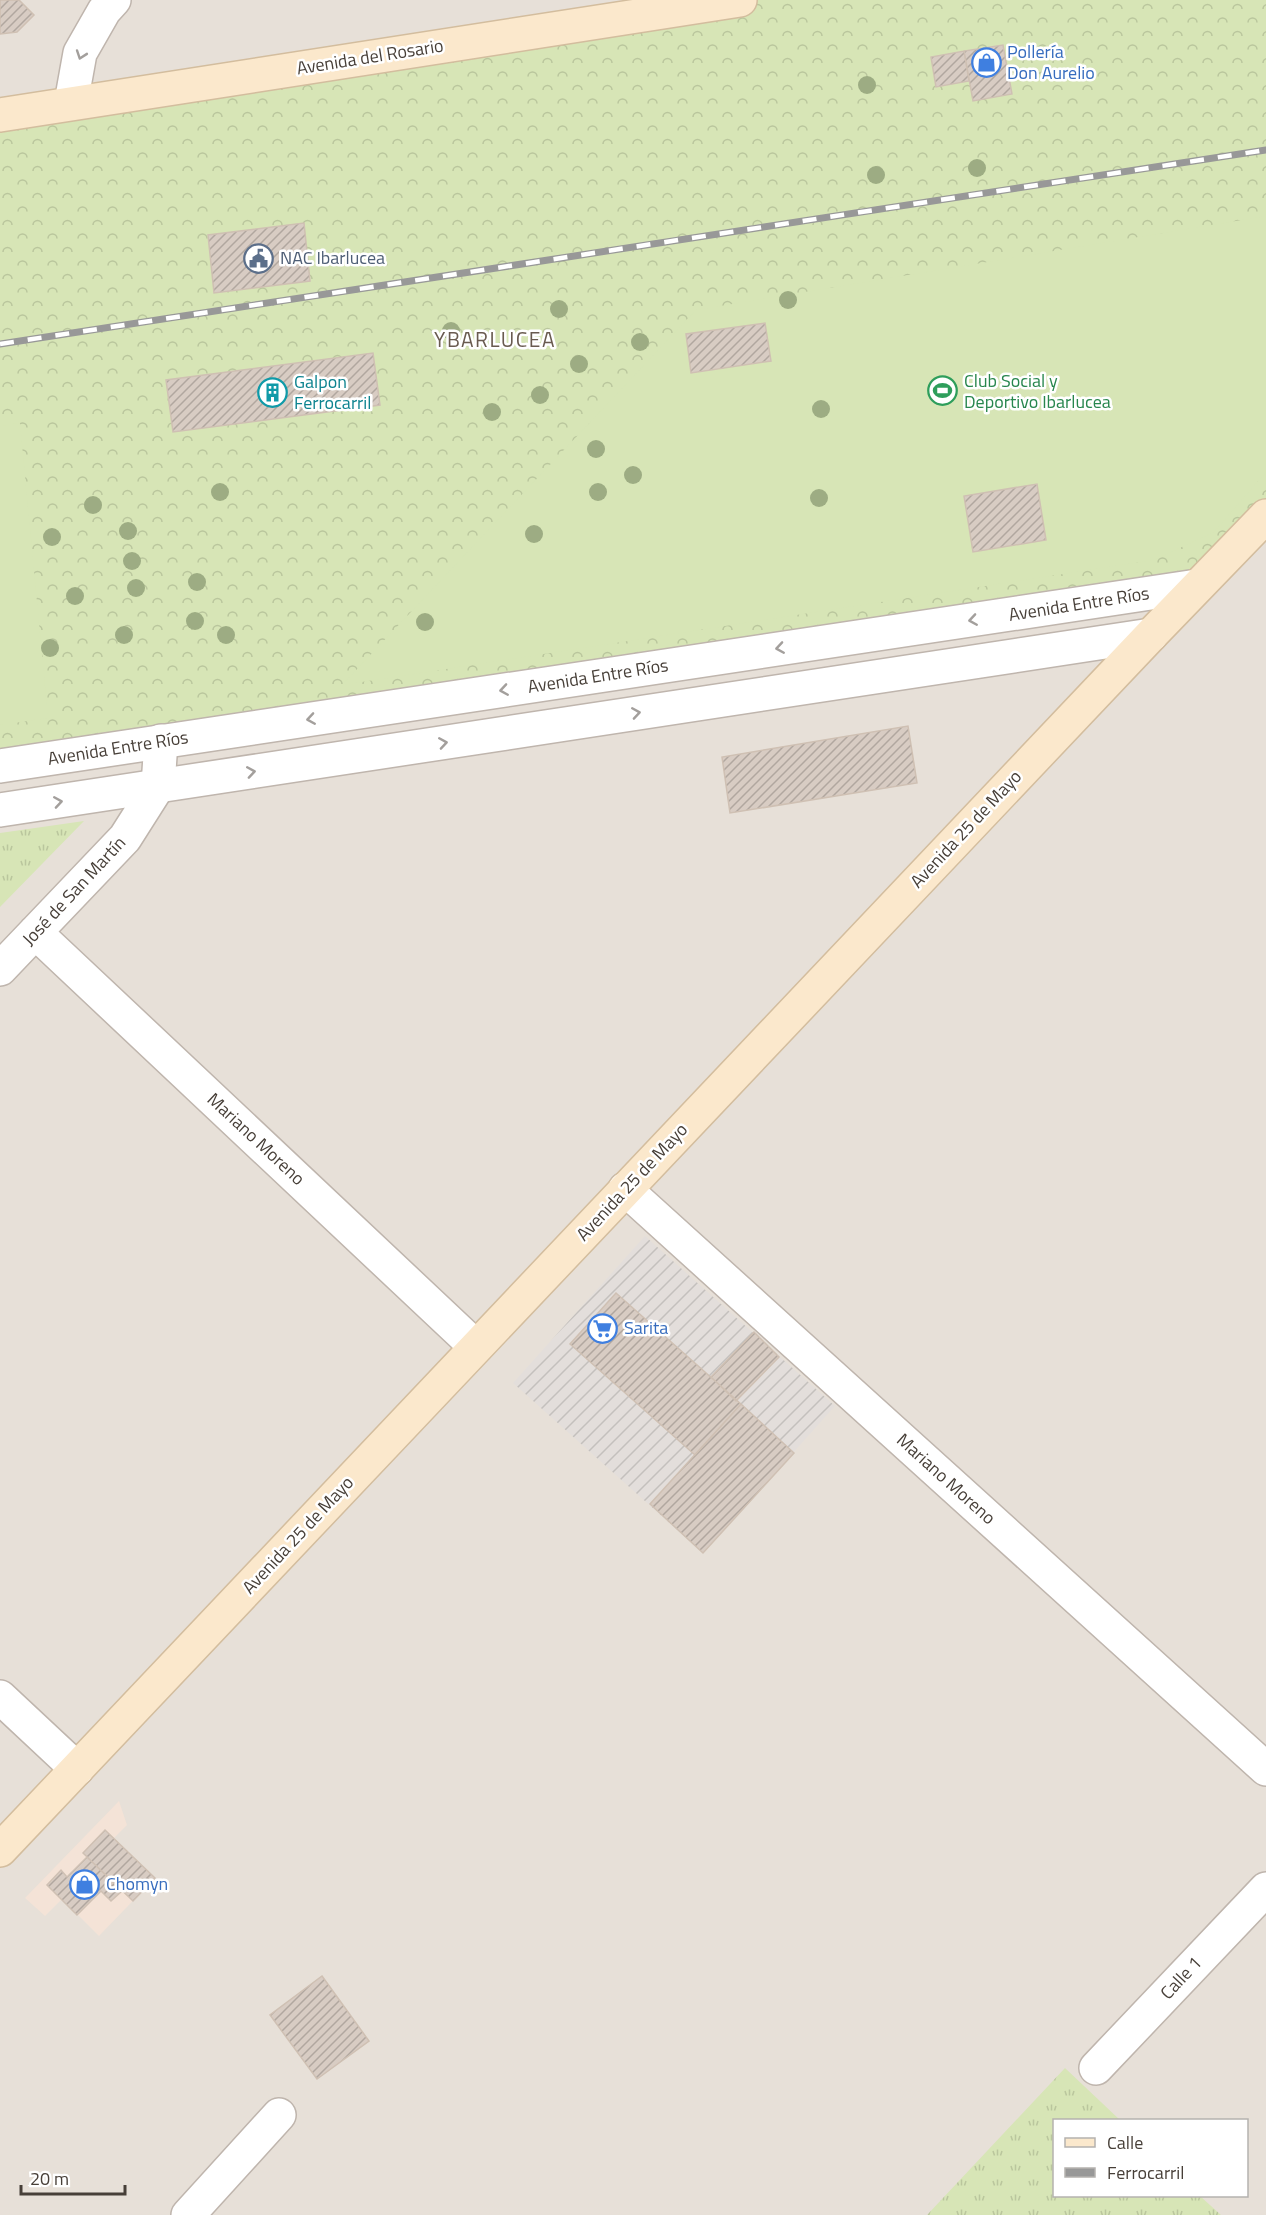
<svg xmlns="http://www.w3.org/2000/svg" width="1266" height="2215" viewBox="0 0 1266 2215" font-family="'Titillium Web',sans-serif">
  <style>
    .residential { fill: #e7e0d8; fill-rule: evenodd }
    .commercial { fill: #f4e3d7 }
    .industrial { fill: url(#industrial-furrows) }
    .grass { fill: url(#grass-tufts) }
    .forest { fill: url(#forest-crowns) }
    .garden { fill: #d7e5b6 }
    .building { fill: url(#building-hatch); stroke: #cfc0b3; stroke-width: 1.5 }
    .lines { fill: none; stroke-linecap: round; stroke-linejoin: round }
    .minor-casing { stroke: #bfb5ad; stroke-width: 36 }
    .tertiary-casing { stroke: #bfb5ad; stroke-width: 36 }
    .secondary-casing { stroke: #d3bd9e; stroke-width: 36 }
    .minor { stroke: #fff; stroke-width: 33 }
    .tertiary { stroke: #fff; stroke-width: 33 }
    .secondary { stroke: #fbe8cc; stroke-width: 33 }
    .rail-casing { stroke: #989898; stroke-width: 7 }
    .rail { stroke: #fff; stroke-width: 4.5; stroke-dasharray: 14; stroke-linecap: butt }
    .tree { fill: #9dac83 }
    .oneway { stroke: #a39f9c }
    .labels { text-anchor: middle; stroke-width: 5; stroke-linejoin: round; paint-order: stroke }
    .shop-label { font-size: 18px; fill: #366cbe; stroke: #fff; text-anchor: start }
    .street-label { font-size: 18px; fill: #473f38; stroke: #fff }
    .service-label { font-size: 18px; fill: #4e5e75; stroke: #fff; text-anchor: start }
    .leisure-label { font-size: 18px; fill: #27864d; stroke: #fff; text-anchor: start }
    .culture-label { font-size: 18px; fill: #0d838f; stroke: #fff; text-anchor: start }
    .quarter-label { font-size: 21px; letter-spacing: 1.5px; fill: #695b50; stroke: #fff }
  </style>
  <defs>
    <pattern id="industrial-furrows" width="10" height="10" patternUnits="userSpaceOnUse" patternTransform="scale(1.5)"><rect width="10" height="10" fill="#e3dedb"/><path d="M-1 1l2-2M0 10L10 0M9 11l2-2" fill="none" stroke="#c4c0bd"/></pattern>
    <pattern id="grass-tufts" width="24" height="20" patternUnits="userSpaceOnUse" patternTransform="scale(1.5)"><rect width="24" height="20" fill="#d7e5b6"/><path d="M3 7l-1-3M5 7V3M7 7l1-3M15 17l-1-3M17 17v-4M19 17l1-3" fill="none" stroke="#bac69d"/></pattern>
    <pattern id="forest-crowns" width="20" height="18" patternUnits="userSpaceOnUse" patternTransform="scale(1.5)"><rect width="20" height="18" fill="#d7e5b6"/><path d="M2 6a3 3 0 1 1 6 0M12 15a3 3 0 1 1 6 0" fill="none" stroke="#bac69d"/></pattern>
    <pattern id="building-hatch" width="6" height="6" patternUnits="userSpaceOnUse" patternTransform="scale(1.5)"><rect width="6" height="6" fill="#d8ccc3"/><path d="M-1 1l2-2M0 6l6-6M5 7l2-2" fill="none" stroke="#b1a79f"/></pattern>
  </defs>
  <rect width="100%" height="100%" fill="#f4efea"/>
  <path class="residential" d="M0 0H1266V2215H0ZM1054 2120H1246V2196H1054Z"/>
  <path class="commercial" d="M119 1801 127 1825 114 1838 155 1878 99 1936 62 1899 45 1916 25 1898Z"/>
  <path class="industrial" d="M645 1236 835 1406 703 1553 513 1383Z"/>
  <path class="grass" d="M84 821 0 907V833Z
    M1065 2068 1120 2120H1054V2196H1200L1221 2215H927Z"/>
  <path class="forest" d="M740 0H1266V516L1197 586 0 766V115Z"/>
  <path class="garden" d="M1266 216V472L1214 532 1154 560 342 685 696 310Z
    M20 423 48 718 0 725V426Z"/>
  <path class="building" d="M0 0H19L34 15 17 32 0 34Z
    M1003 45 1012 94 973 101 964 51Z
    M964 51 969 81 936 87 931 57Z
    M304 223 310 281 214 293 208 235Z
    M765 323 771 361 691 373 686 334Z
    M373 353 380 405 173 432 166 380Z
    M1037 484 1046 540 973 552 964 496Z
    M908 726 917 783 730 813 722 757Z
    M616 1293 741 1404 695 1455 570 1344Z
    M754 1332 779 1357 736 1401 711 1377Z
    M741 1404 794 1453 703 1553 650 1504Z
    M105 1830 155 1878 133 1901 83 1853Z
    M87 1857 122 1891 111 1901 101 1891 77 1915 47 1885 61 1870 67 1877Z
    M322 1976 369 2041 317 2079 270 2015Z"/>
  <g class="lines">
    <defs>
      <path id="minor" d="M71 103 80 53 104 11 114 0
        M35 932 476 1347
        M0 969 125 838 158 786 161 741
        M625 1189 1266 1769
        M0 1697 77 1769
        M1096 2068 1266 1889
        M188 2215 279 2115"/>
      <path id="tertiary" d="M0 766 1197 586
        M0 810 1151 635"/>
      <path id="secondary" d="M0 115 740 0
        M0 1850 1151 635 1266 516"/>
    </defs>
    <use href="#minor" class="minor-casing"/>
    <use href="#tertiary" class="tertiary-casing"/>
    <use href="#secondary" class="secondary-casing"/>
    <use href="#minor" class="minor"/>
    <use href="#tertiary" class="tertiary"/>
    <use href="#secondary" class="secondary"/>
    <defs>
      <path id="rail" d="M0 344 1266 150"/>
    </defs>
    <use href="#rail" class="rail-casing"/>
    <use href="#rail" class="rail"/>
  </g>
  <g class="tree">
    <circle cx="867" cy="85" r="9"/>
    <circle cx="977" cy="168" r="9"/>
    <circle cx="876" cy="175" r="9"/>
    <circle cx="788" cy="300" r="9"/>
    <circle cx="559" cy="309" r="9"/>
    <circle cx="451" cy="331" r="9"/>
    <circle cx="640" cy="342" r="9"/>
    <circle cx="579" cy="364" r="9"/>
    <circle cx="540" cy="395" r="9"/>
    <circle cx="821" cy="409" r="9"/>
    <circle cx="492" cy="412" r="9"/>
    <circle cx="596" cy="449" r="9"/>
    <circle cx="633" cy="475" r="9"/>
    <circle cx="220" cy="492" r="9"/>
    <circle cx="598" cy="492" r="9"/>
    <circle cx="819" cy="498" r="9"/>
    <circle cx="93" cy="505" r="9"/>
    <circle cx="128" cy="531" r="9"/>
    <circle cx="534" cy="534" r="9"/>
    <circle cx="52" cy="537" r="9"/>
    <circle cx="132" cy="561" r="9"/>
    <circle cx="197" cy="582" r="9"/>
    <circle cx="136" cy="588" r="9"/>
    <circle cx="75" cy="596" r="9"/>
    <circle cx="195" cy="621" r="9"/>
    <circle cx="425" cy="622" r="9"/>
    <circle cx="124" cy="635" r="9"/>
    <circle cx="226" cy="635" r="9"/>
    <circle cx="50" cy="648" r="9"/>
  </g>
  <defs><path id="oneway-chevron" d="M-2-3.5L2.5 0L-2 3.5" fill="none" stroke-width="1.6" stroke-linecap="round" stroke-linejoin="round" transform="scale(1.5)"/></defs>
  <g class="oneway">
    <use href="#oneway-chevron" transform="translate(81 55) rotate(109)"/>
    <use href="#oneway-chevron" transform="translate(973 620) rotate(171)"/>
    <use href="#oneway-chevron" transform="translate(780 648) rotate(171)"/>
    <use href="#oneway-chevron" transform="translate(504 690) rotate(171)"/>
    <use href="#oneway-chevron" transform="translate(636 713) rotate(-9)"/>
    <use href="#oneway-chevron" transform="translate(311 719) rotate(171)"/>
    <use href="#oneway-chevron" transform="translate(443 743) rotate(-9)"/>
    <use href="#oneway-chevron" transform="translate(251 772) rotate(-9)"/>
    <use href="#oneway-chevron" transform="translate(58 802) rotate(-9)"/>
  </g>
  <defs>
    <symbol id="shop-ring" viewBox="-11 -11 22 22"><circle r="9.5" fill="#fff" stroke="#3f7fe0" stroke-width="1.5"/><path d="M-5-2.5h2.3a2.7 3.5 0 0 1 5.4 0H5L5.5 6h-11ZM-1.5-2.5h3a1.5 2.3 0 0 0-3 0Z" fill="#3f7fe0"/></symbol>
    <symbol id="civic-ring" viewBox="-11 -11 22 22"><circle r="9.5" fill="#fff" stroke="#5c6f8a" stroke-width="1.5"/><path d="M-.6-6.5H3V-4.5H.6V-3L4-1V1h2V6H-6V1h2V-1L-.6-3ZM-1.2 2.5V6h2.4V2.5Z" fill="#5c6f8a"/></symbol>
    <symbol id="stadium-ring" viewBox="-11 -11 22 22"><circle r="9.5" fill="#fff" stroke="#2e9e5b" stroke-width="1.5"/><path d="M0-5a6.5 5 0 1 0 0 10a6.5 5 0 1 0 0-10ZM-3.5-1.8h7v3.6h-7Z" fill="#2e9e5b"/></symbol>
    <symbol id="building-ring" viewBox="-11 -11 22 22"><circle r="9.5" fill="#fff" stroke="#0f9aa8" stroke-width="1.5"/><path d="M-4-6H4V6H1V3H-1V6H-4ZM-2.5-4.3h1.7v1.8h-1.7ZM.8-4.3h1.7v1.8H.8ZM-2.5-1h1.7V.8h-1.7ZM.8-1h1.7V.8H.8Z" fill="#0f9aa8"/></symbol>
    <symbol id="supermarket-ring" viewBox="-11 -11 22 22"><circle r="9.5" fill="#fff" stroke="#3f7fe0" stroke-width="1.5"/><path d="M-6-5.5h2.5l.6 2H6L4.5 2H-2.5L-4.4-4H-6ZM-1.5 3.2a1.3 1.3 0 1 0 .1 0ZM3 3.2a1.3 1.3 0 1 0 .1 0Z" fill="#3f7fe0"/></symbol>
  </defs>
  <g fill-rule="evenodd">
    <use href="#shop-ring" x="970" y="46" width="33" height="33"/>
    <use href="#civic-ring" x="242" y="242" width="33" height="33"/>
    <use href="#stadium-ring" x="926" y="374" width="33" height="33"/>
    <use href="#building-ring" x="256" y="376" width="33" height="33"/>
    <use href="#supermarket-ring" x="586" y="1312" width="33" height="33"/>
    <use href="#shop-ring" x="68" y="1868" width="33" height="33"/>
  </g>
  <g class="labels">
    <g class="shop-label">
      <text x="1007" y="58">Pollería<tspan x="1007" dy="21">Don Aurelio</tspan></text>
      <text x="624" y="1334">Sarita</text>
      <text x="106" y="1890">Chomyn</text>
    </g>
    <g class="street-label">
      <text transform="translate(370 57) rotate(-9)" y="6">Avenida del Rosario</text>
      <text transform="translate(1079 604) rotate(-9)" y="6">Avenida Entre Ríos</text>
      <text transform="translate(598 676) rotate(-9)" y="6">Avenida Entre Ríos</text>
      <text transform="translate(118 748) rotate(-9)" y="6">Avenida Entre Ríos</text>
      <text transform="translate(966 829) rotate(-47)" y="6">Avenida 25 de Mayo</text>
      <text transform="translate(74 891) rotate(-47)" y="6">José de San Martín</text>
      <text transform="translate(256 1139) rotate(43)" y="6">Mariano Moreno</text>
      <text transform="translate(632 1182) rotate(-47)" y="6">Avenida 25 de Mayo</text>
      <text transform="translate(946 1479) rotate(42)" y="6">Mariano Moreno</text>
      <text transform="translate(298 1535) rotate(-47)" y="6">Avenida 25 de Mayo</text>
      <text transform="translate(1181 1978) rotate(-47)" y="6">Calle 1</text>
    </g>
    <g class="service-label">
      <text x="280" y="264">NAC Ibarlucea</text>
    </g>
    <g class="leisure-label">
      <text x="964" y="387">Club Social y<tspan x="964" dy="21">Deportivo Ibarlucea</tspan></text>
    </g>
    <g class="culture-label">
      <text x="294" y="388">Galpon<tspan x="294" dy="21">Ferrocarril</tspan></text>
    </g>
    <g class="quarter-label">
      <text x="495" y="347">YBARLUCEA</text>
    </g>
  </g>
  <rect x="1053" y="2119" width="195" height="78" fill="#ffffff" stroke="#b5b2af" stroke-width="1.5"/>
  <rect x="1065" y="2138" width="30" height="9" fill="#fbe8cc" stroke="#b5b2af" stroke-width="1.5"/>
  <text x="1107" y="2149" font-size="18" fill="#473f38">Calle</text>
  <rect x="1065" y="2168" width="30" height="9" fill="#989898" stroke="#b5b2af" stroke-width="1.5"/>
  <text x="1107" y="2179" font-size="18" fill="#473f38">Ferrocarril</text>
  <path d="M21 2185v9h104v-9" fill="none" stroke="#473f38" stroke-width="3"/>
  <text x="30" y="2185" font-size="18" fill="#473f38" stroke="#ffffff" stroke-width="4.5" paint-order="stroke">20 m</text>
</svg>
